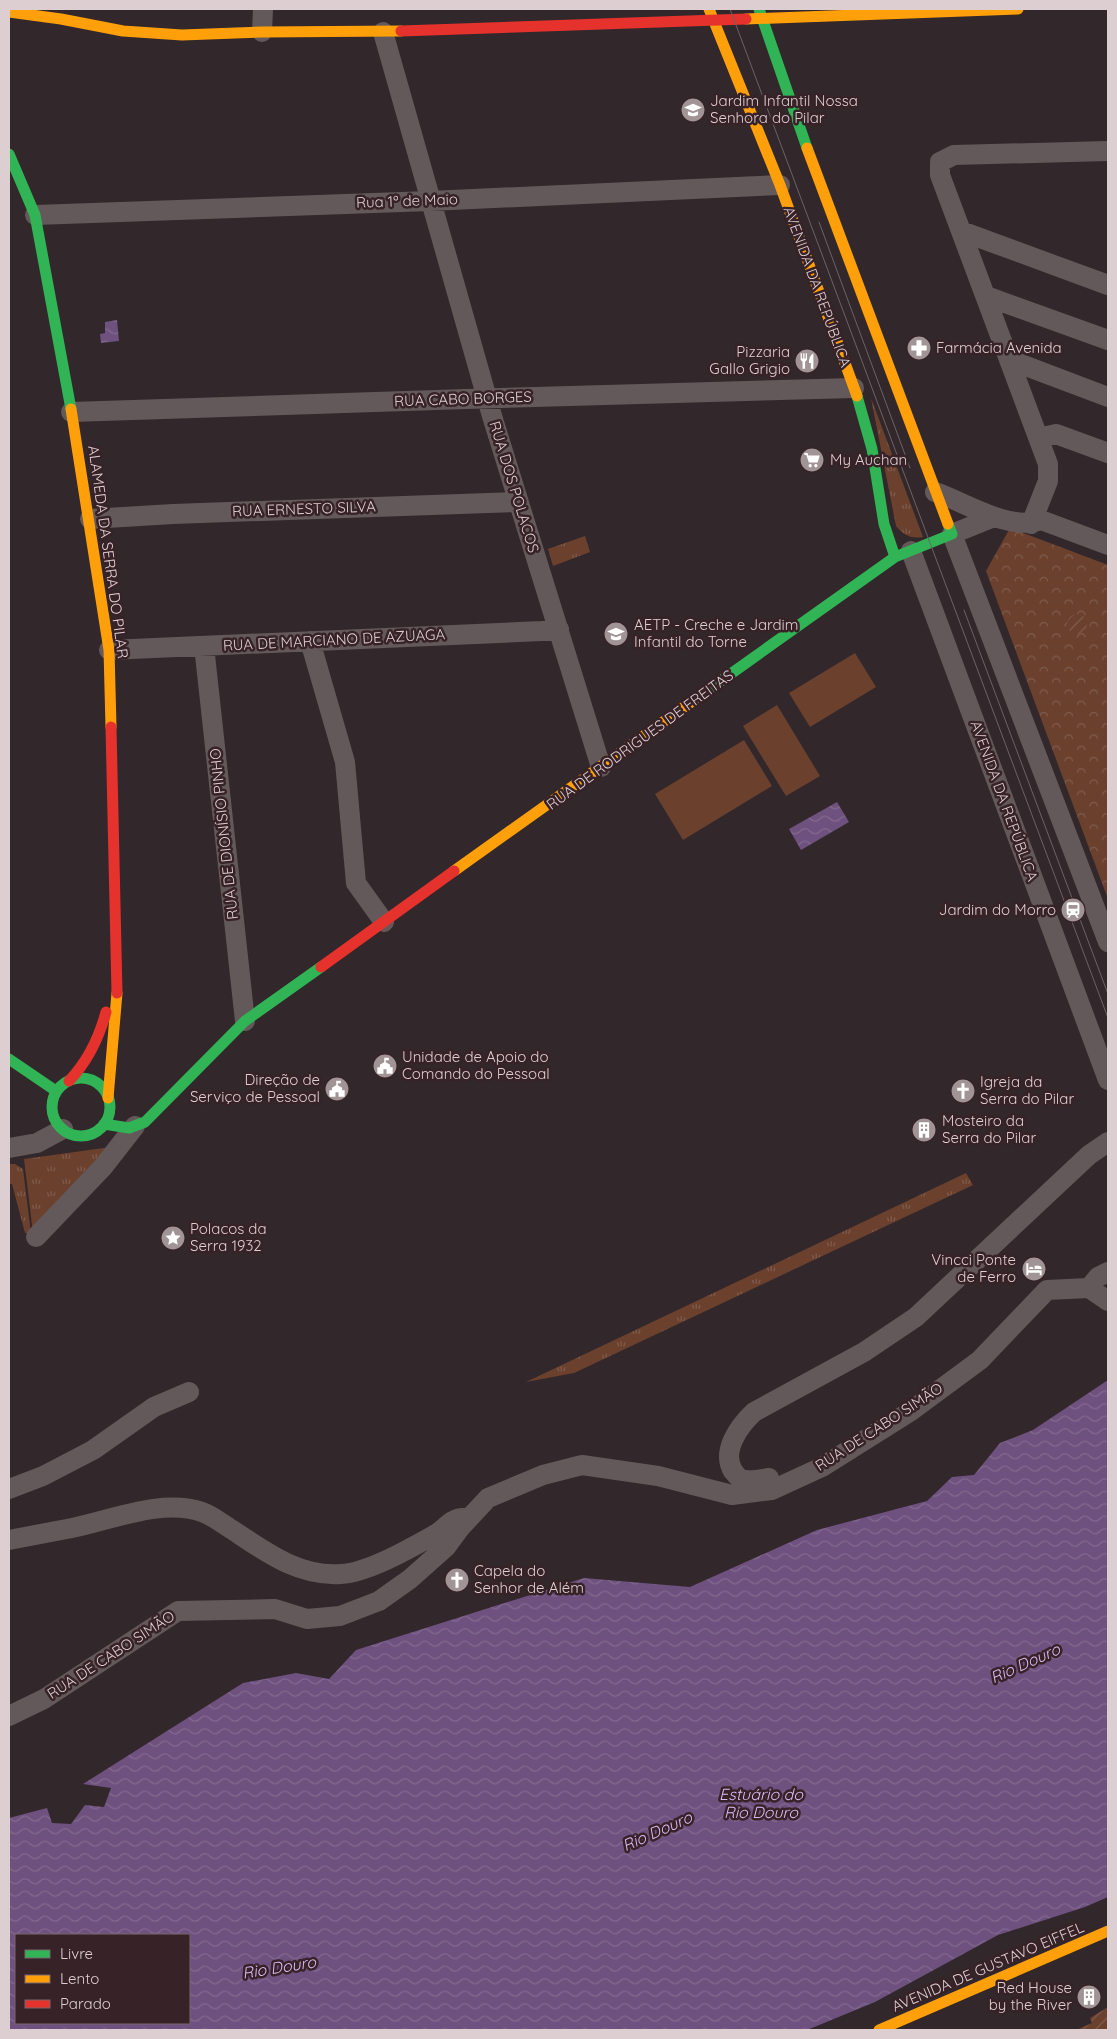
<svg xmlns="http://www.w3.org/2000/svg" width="1117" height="2039" viewBox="0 0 1117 2039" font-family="Quicksand,sans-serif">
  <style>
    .grass { fill: url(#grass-tufts) }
    .forest { fill: url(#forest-crowns) }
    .garden { fill: url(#garden-furrows) }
    .pitch { fill: #6b412e }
    .water { fill: url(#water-waves); fill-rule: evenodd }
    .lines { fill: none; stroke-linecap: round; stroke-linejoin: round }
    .street { stroke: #63595a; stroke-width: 20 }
    .fast { stroke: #30b455; stroke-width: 11 }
    .slow { stroke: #ff9f0a; stroke-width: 11 }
    .jam { stroke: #e5322d; stroke-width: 11 }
    .tram { stroke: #6d6265; stroke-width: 1 }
    .labels { text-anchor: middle; stroke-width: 5; stroke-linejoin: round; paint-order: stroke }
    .poi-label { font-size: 15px; fill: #ddced2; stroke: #372228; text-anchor: start }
    .street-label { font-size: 15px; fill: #ddced2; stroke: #372228 }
    .water-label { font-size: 16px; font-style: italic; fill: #deb9f6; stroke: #372228 }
  </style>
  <defs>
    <pattern id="grass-tufts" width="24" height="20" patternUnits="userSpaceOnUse" patternTransform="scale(1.25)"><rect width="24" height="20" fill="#6b412e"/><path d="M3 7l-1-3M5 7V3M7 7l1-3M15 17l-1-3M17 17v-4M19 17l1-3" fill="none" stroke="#805b4b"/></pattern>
    <pattern id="forest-crowns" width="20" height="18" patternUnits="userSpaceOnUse" patternTransform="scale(1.25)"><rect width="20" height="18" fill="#6b412e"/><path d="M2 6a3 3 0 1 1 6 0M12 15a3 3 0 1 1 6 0" fill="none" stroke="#805b4b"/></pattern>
    <pattern id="garden-furrows" width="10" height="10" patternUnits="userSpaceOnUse" patternTransform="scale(1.25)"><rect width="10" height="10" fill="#6b412e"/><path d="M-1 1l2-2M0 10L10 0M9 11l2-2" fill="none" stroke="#805b4b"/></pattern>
    <pattern id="water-waves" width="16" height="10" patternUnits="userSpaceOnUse" patternTransform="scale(1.25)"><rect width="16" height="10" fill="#6e517f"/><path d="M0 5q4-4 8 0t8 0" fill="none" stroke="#826990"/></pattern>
  </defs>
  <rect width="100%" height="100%" fill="#32272a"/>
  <path class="grass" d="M871 398 923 537C910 539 904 535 896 526Z
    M585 536 590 552 553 566 548 549Z
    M111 1147 33 1233 24 1159Z
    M9 1164H15L23 1169 31 1233H25L12 1184H9Z
    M966 1173 973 1185 574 1373 526 1382Z"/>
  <path class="forest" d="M1010 528 1108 565V899L986 571Z"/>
  <path class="garden" d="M1067 624a10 10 0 1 1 20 0a10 10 0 1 1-20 0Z
    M1108 2007V2030H1076L1092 2023 1090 2018Z"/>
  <path class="pitch" d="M855 653 876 687 810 727 789 693Z
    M777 705 820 776 786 796 743 726Z
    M744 740 772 786 683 840 655 794Z"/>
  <path class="water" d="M117 320 119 341 101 343 100 334 105 333V322Z
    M837 802 849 822 801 850 789 829Z
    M1108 1380V1897L1085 1907 998 1935 875 2002 807 2030H9V1818L47 1808 52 1823 71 1824 85 1805 104 1807 111 1788 83 1784 243 1683 296 1673 329 1679 356 1650 584 1578 690 1587 817 1530 927 1501 952 1477 974 1475 1000 1443 1033 1430ZM16 1935H189V2023H16Z"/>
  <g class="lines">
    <path class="street" d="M262 32 263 9
      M383 32 492 416 601 767
      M35 215 430 201 780 185
      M961 231 1108 285
      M986 296 1108 340
      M1010 360 1108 397
      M71 412 466 399 854 388
      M1039 438 1056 434 1108 453
      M935 492C965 502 1010 532 1041 520L1108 545
      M994 517 952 534 1108 942
      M90 519 173 514 518 502
      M1031 524 1048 481V464L940 175V162L954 155 1108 151
      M911 551 1108 1080
      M310 641 345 762 356 883 384 922
      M204 646 245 1021
      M109 650 542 631 559 629
      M9 1148 37 1143 63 1129
      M36 1237 103 1167 135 1126
      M1089 1288 1098 1277 1108 1272
      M769 1478C762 1479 752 1481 745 1480 740 1480 736 1475 733 1471 721 1451 739 1426 754 1412L864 1352 916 1317 1089 1155 1108 1142
      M9 1489 43 1476 93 1450 154 1407 189 1392
      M9 1540C30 1536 51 1532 72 1528 111 1520 163 1498 202 1512 211 1515 220 1522 228 1527 263 1550 297 1577 341 1574 367 1573 411 1548 434 1535 444 1530 451 1518 463 1518
      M9 1716 44 1699 178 1611 275 1609 307 1619 340 1616 379 1601 410 1579 446 1547 460 1528 488 1498 543 1475 582 1465 658 1476 732 1495 772 1490 822 1467 911 1411 980 1360 1047 1290 1089 1288 1108 1301"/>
    <path class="fast" d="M759 9 807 148
      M9 154 35 215 71 409
      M857 396 872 449 884 524 895 557
      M701 695 895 557 952 534 948 524
      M9 1059 56 1091
      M52 1107a29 29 0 1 1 58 0a29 29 0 1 1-58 0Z
      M104 1124 129 1128 145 1122 245 1021 321 967"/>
    <path class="slow" d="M709 9 780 185 857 396
      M9 12 61 19 123 31 182 35 262 32 401 31
      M746 19 1018 9
      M807 148 948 524
      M71 409 109 650 111 727
      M454 871 701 695
      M108 1098 117 993
      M879 2030 1108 1931"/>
    <path class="jam" d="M401 31 746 19
      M111 727 117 993
      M321 967 454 871
      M69 1081C88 1061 99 1038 106 1012"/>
    <path class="tram" d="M730 9 1108 1018
      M819 222 910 468
      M964 610 1108 994"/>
  </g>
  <defs>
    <symbol id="school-disc" viewBox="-11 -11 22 22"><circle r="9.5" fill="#a19497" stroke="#372228"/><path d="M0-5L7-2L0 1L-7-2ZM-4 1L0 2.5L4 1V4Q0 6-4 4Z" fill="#fff"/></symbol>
    <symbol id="pharmacy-disc" viewBox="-11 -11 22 22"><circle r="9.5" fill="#a19497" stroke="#372228"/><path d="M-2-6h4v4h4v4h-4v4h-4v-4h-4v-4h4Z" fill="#fff"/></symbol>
    <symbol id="restaurant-disc" viewBox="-11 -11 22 22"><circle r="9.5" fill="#a19497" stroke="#372228"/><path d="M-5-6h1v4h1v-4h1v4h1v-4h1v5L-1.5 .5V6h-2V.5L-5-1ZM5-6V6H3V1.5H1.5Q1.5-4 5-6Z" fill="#fff"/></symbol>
    <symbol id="supermarket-disc" viewBox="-11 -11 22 22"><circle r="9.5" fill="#a19497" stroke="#372228"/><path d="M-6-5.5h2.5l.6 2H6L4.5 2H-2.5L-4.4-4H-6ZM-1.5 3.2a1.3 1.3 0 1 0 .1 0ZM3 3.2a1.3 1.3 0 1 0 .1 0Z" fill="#fff"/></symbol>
    <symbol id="station-disc" viewBox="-11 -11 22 22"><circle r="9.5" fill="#a19497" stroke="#372228"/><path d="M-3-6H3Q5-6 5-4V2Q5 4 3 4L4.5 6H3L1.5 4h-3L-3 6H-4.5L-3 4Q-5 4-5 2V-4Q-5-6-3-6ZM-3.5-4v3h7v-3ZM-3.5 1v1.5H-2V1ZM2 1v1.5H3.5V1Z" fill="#fff"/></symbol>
    <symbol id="civic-disc" viewBox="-11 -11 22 22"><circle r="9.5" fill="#a19497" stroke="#372228"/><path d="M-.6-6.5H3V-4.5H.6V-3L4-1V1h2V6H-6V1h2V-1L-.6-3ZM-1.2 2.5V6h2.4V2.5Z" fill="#fff"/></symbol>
    <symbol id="church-disc" viewBox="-11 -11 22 22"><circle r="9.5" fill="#a19497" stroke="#372228"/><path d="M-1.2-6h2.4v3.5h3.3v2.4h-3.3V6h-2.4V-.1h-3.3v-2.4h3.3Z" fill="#fff"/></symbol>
    <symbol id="building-disc" viewBox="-11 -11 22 22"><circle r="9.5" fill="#a19497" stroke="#372228"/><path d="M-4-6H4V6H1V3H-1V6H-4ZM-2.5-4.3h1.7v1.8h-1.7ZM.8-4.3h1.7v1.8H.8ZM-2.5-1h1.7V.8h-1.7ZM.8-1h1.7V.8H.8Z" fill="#fff"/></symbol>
    <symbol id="sight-disc" viewBox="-11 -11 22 22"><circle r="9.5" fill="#a19497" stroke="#372228"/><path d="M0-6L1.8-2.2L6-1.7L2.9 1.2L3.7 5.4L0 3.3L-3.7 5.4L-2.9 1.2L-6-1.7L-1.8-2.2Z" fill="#fff"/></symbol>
    <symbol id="hotel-disc" viewBox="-11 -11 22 22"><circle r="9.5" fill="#a19497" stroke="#372228"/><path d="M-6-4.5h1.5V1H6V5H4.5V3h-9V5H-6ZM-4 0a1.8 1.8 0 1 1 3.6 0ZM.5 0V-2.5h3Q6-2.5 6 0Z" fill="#fff"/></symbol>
  </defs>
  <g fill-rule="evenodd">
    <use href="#school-disc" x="679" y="96" width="28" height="28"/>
    <use href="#pharmacy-disc" x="905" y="334" width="28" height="28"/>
    <use href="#restaurant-disc" x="793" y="347" width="28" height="28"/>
    <use href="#supermarket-disc" x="798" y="446" width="28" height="28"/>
    <use href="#school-disc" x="602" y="620" width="28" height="28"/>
    <use href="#station-disc" x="1059" y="896" width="28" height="28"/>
    <use href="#civic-disc" x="371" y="1052" width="28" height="28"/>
    <use href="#civic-disc" x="323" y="1075" width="28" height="28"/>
    <use href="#church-disc" x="949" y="1077" width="28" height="28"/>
    <use href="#building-disc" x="910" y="1116" width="28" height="28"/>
    <use href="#sight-disc" x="159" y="1224" width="28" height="28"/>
    <use href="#hotel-disc" x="1020" y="1255" width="28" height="28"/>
    <use href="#church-disc" x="443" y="1566" width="28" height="28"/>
    <use href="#building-disc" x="1075" y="1983" width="28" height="28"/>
  </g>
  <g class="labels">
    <g class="poi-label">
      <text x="710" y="106">Jardim Infantil Nossa<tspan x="710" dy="17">Senhora do Pilar</tspan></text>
      <text x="936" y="353">Farmácia Avenida</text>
      <text x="790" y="357" text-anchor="end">Pizzaria<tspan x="790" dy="17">Gallo Grigio</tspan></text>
      <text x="830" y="465">My Auchan</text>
      <text x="634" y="630">AETP - Creche e Jardim<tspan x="634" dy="17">Infantil do Torne</tspan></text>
      <text x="1056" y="915" text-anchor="end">Jardim do Morro</text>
      <text x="402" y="1062">Unidade de Apoio do<tspan x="402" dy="17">Comando do Pessoal</tspan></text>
      <text x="320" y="1085" text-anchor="end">Direção de<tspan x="320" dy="17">Serviço de Pessoal</tspan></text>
      <text x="980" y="1087">Igreja da<tspan x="980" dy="17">Serra do Pilar</tspan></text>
      <text x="942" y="1126">Mosteiro da<tspan x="942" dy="17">Serra do Pilar</tspan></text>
      <text x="190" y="1234">Polacos da<tspan x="190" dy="17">Serra 1932</tspan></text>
      <text x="1016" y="1265" text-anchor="end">Vincci Ponte<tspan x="1016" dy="17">de Ferro</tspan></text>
      <text x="474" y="1576">Capela do<tspan x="474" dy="17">Senhor de Além</tspan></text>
      <text x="1072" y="1993" text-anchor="end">Red House<tspan x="1072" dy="17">by the River</tspan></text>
    </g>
    <g class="street-label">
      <text transform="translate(407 201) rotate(-2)" y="5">Rua 1º de Maio</text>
      <text transform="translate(817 287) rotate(70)" y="5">AVENIDA DA REPÚBLICA</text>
      <text transform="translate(463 399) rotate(-2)" y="5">RUA CABO BORGES</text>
      <text transform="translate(514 487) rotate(73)" y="5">RUA DOS POLACOS</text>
      <text transform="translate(304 509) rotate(-2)" y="5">RUA ERNESTO SILVA</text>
      <text transform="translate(108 552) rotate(82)" y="5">ALAMEDA DA SERRA DO PILAR</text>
      <text transform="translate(334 640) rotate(-3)" y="5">RUA DE MARCIANO DE AZUAGA</text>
      <text transform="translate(640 740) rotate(-36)" y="5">RUA DE RODRIGUES DE FREITAS</text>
      <text transform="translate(1004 801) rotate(70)" y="5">AVENIDA DA REPÚBLICA</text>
      <text transform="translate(224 834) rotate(-96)" y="5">RUA DE DIONÍSIO PINHO</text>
      <text transform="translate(879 1427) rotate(-33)" y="5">RUA DE CABO SIMÃO</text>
      <text transform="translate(111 1655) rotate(-33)" y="5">RUA DE CABO SIMÃO</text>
      <text transform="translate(988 1967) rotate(-23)" y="5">AVENIDA DE GUSTAVO EIFFEL</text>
    </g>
    <g class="water-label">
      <text transform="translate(1025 1663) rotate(-24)" y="6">Rio Douro</text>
      <text x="761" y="1800">Estuário do<tspan x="761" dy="18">Rio Douro</tspan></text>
      <text transform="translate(657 1831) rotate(-24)" y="6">Rio Douro</text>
      <text transform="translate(279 1967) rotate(-9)" y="6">Rio Douro</text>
    </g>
  </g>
  <rect width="1117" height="2039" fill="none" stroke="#ddced2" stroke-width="20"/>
  <rect x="15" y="1934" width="175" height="90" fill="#372228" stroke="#79676c"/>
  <rect x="25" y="1950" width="25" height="8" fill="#30b455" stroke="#79676c"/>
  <text x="60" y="1959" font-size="15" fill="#ddced2">Livre</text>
  <rect x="25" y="1975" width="25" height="8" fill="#ff9f0a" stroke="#79676c"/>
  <text x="60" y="1984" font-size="15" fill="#ddced2">Lento</text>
  <rect x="25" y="2000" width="25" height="8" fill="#e5322d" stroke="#79676c"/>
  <text x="60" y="2009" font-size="15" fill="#ddced2">Parado</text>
</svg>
